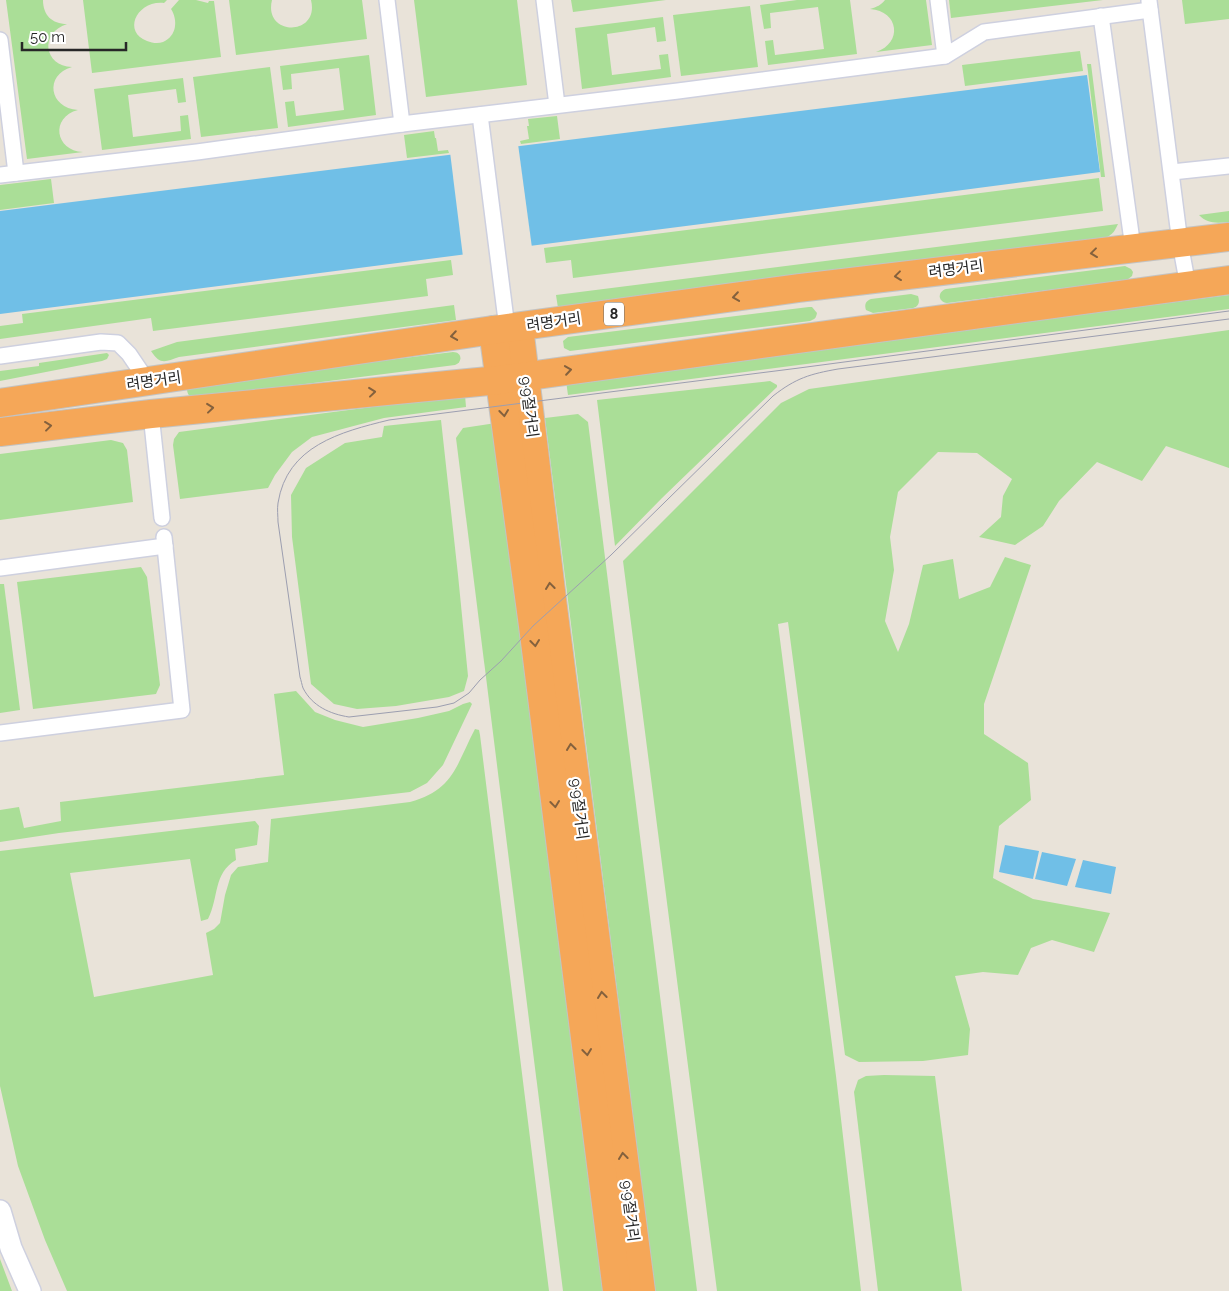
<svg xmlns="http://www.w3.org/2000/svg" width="1229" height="1291" font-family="Raleway,'Noto Sans KR',sans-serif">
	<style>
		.green { fill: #aade97 }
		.water { fill: #70bfe7 }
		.pier { fill: #e9e3d9 }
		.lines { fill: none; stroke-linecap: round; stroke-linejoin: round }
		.street-casing { stroke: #ced0df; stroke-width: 18 }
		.secondary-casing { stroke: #ced0df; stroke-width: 24 }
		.highway-casing { stroke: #c3c3c3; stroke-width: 30 }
		.street { stroke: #fff; stroke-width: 15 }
		.secondary { stroke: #fff; stroke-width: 21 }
		.highway { stroke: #f5a758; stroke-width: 28 }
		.tram { stroke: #9c9eb0; stroke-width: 1 }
		.oneway { stroke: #84613d }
		.labels { text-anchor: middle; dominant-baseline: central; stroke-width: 4.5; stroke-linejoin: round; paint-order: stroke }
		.shield { fill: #fff; stroke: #686868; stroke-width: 1 }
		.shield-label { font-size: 14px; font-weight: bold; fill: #272727 }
		.street-label { font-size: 15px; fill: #272727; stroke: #fff }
	</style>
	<rect width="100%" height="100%" fill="#e9e3d9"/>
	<g class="green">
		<path d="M6,0h37c0,15 9,24 24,24 -28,9 -23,42 5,43 -28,8 -23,41 6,43 -28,7 -23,41 5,42l-56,7z"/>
		<path d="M83,0h84l-3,3c-27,-3 -42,29 -17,38 5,2 11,3 16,1 14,-6 15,-22 8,-33l8,-9h17l12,3 1,-2h5l7,56 -129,16z"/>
		<path d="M229,0h43c-9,36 48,37 39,0h51l5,39 -131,16z"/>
		<path d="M414,0h103l10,85 -101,12z"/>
		<path d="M571,0h95l-93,12z"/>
		<path d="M797,0h53l7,54 -89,11 -3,-24 8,-1 2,15 49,-6 -6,-42 -48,6 1,15 -7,1 -4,-24z"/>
		<path d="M885,0h41l6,45 -56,7c27,-9 23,-41 -6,-43 7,-2 11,-4 15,-9z"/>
		<path d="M949,0h154l-152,18z"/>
		<path d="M1182,0h47v19l-44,5z"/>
		<path d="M750,6l8,61 -77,9 -8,-61z"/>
		<path d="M663,17l3,24 -9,1 -2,-15 -48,7 5,41 49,-6 -2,-14 9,-1 3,23 -89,12 -7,-61z"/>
		<path d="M1080,51l3,20 -118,15 -3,-21z"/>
		<path d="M369,55l7,60 -88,12 -3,-25 9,-1 2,15 48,-6 -5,-42 -48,6 1,15 -9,1 -3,-24z"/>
		<path d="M1087,64h4l14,113h-4z"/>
		<path d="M270,67l8,61 -77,9 -8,-60z"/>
		<path d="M183,78l3,24 -8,1 -2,-14 -48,6 5,42 48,-6 -1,-15 8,-1 3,24 -89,11 -8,-61z"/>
		<path d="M557,116l3,23 -39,5 -1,-3 9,-2 -2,-13h2l-1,-7z"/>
		<path d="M434,131l1,7h1l2,13 10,-1 1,3 -42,5 -3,-23z"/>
		<path d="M1099,178l4,33 -530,67 -2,-18 -25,3 -2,-15z"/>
		<path d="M51,179l3,24 -54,7v-25z"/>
		<path d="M1229,211v11c-12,1 -22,2 -30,-7z"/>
		<path d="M1118,224c-4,9 -7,12 -16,15l-544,69 -2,-13z"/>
		<path d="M451,260l2,15 -27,4 2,17 -275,35 -2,-13 -151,21v-13l23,-3 -1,-9z"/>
		<path d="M1125,266l6,3 2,3 -1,4 -5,4 -180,23c-9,-1 -10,-11 -1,-14z"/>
		<path d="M911,294l7,2c2,6 1,10 -5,12l-40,5 -7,-3c-2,-6 0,-9 5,-11z"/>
		<path d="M1229,295v14l-661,86 -2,-14z"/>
		<path d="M454,305l2,15 -277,37c-14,5 -19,8 -28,-6l26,-9z"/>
		<path d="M809,307h3l5,6c-1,5 -2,6 -7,8l-240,30 -6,-3 -1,-7 5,-4z"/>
		<path d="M1229,330v138l-63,-22 -24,35 -45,-19 -38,39 -16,25 -28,19 -36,-8 22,-20 2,-21 9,-17 -35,-26 -39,-1 -40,40 -8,45 4,33 -9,51 13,31 11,-28 14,-59 30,-6 6,40 31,-12 15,-30 26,8 -47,139v30l44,29 3,37 -32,26 -6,52 40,21 77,14 -16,39 -42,-12 -21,8 -13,27 -35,-3 -28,4 15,53 -2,26 -45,6 -64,1 -14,-7 -57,-433 -10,2 58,452 25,215h-144l-94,-730 158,-158 28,-14z"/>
		<path d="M453,352c9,0 10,10 2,13l-260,33c-6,-1 -8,-4 -8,-10l6,-4z"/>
		<path d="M107,353l2,2 -2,4 -5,2 -102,20v-10l39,-5v-3z"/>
		<path d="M770,381l7,4v2l-115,111 -47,48 -18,-146z"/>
		<path d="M465,395l1,12 -82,11 -72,19 -20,15 -17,23 -7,13 -88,11 -7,-54 1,-6 5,-7z"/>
		<path d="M578,414l10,8 109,869h-42l-110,-873z"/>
		<path d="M441,420l17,155 10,101 -4,15 -15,6 -53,9 -39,3 -23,-5 -23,-20 -19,-147 -1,-42 15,-27 39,-25 37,-6 2,-11z"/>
		<path d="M496,423l109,868h-42l-107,-853 7,-10z"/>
		<path d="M111,440l12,3 4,7 6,52 -133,18v-66z"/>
		<path d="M141,567l6,10 13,108 -4,9 -123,15 -16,-127z"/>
		<path d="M0,584h4l16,126 -20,3z"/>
		<path d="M296,691l19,21 20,8 28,7 55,-9 31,-7 14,-7 7,-2 2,2 -29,61 -16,18 -17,9 -351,41 -59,9v-32l19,-3 5,21 37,-7 -1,-19 224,-27 -10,-81z"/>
		<path d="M475,729l4,1 1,5 69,556h-482l-22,-51 -27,-74 -18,-80v-235l255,-30 4,5 -2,19 -22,4 1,11c-23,13 -17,38 -28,59l-7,2 -11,-62 -120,14 24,124 119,-22 -7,-42 8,-4 6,-6 5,-28 6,-20 7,-8 30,-5 3,-43 139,-17c44,-12 46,-37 65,-73z"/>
		<path d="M884,1075l51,1 27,215h-84l-24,-199 4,-12 8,-4z"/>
		<path d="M0,1259l12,32h-12z"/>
	</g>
	<g class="water">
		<path d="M1087,75l13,97 -282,37 -818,105v-103z"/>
		<path d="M1005,845l34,6 -6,28 -34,-7z"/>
		<path d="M1042,852l34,7 -9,27 -32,-7z"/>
		<path d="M1083,860l33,7 -5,27 -36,-7z"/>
	</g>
	<path class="pier" d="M518,144l14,104 -69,9 -13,-105z"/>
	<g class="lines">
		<g class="street-casing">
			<g id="street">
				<path d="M387,0l15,124"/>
				<path d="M544,0l13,105"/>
				<path d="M938,0l7,56"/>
				<path d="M1149,1l31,242 8,43"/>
				<path d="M1101,16l32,232"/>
				<path d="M0,40l16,133"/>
				<path d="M480,115l27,213"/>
				<path d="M1172,172l57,-6"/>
				<path d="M0,175l197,-23 205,-28 276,-33 267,-35 39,-24 166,-22"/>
				<path d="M0,356l101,-14 17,1 11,11 19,28"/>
				<path d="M151,414l11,104"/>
				<path d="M0,568l165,-22"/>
				<path d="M0,733l182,-23 -18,-173"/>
			</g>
		</g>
		<g class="secondary-casing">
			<path id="secondary" d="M0,1211l11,37 19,43"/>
		</g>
		<g class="highway-casing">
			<g id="highway">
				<path d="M519,327l34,280 88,684"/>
				<path d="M493,330l40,296 84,665"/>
				<path d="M0,403l493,-73 306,-42 430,-51"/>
				<path d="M0,432l151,-18 348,-34 730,-100"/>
			</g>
		</g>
		<use href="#street" class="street"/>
		<use href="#secondary" class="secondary"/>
		<use href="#highway" class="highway"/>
		<path class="tram" d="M1229,311l-430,57 -410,52c-49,12 -102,26 -111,83 -1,6 0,13 0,19l22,155c1,3 2,8 3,11 9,18 27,26 46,29l88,-10 17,-4 15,-10 11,-13 21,-19 32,-35 78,-71 162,-159c23,-18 37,-22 65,-27l391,-50"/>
	</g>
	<defs><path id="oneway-chevron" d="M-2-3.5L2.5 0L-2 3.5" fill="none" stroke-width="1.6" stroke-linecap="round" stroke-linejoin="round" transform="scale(1.25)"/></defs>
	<g class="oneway">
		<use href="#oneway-chevron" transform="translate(1094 253) rotate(173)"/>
		<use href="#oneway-chevron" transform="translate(898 276) rotate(173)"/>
		<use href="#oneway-chevron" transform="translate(736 297) rotate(172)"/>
		<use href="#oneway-chevron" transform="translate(454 336) rotate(171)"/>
		<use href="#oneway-chevron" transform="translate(568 370) rotate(-8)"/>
		<use href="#oneway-chevron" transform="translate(372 392) rotate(-6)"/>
		<use href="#oneway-chevron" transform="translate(210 408) rotate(-6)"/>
		<use href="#oneway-chevron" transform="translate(504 413) rotate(83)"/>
		<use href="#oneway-chevron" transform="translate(48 426) rotate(-7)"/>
		<use href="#oneway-chevron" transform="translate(550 586) rotate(-97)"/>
		<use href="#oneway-chevron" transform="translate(535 643) rotate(83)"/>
		<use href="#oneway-chevron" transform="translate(571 747) rotate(-97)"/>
		<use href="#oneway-chevron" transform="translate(555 804) rotate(83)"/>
		<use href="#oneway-chevron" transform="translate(602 995) rotate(-97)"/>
		<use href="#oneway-chevron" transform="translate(587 1052) rotate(83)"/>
		<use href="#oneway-chevron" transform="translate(623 1156) rotate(-97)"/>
	</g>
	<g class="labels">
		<rect class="shield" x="604" y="302.5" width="20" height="23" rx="4"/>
		<g class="shield-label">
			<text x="614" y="314">8</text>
		</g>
		<g class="street-label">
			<text transform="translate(956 269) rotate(-7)">려명거리</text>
			<text transform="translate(554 322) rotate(-8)">려명거리</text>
			<text transform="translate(154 381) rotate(-8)">려명거리</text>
			<text transform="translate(529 407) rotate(83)">9·9절거리</text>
			<text transform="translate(579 809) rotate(83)">9·9절거리</text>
			<text transform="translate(630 1211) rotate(83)">9·9절거리</text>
		</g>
	</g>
	<path d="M22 42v8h104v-8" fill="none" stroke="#272727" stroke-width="2.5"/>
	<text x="30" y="42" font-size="15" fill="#272727" stroke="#ffffff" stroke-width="4" paint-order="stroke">50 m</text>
</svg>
